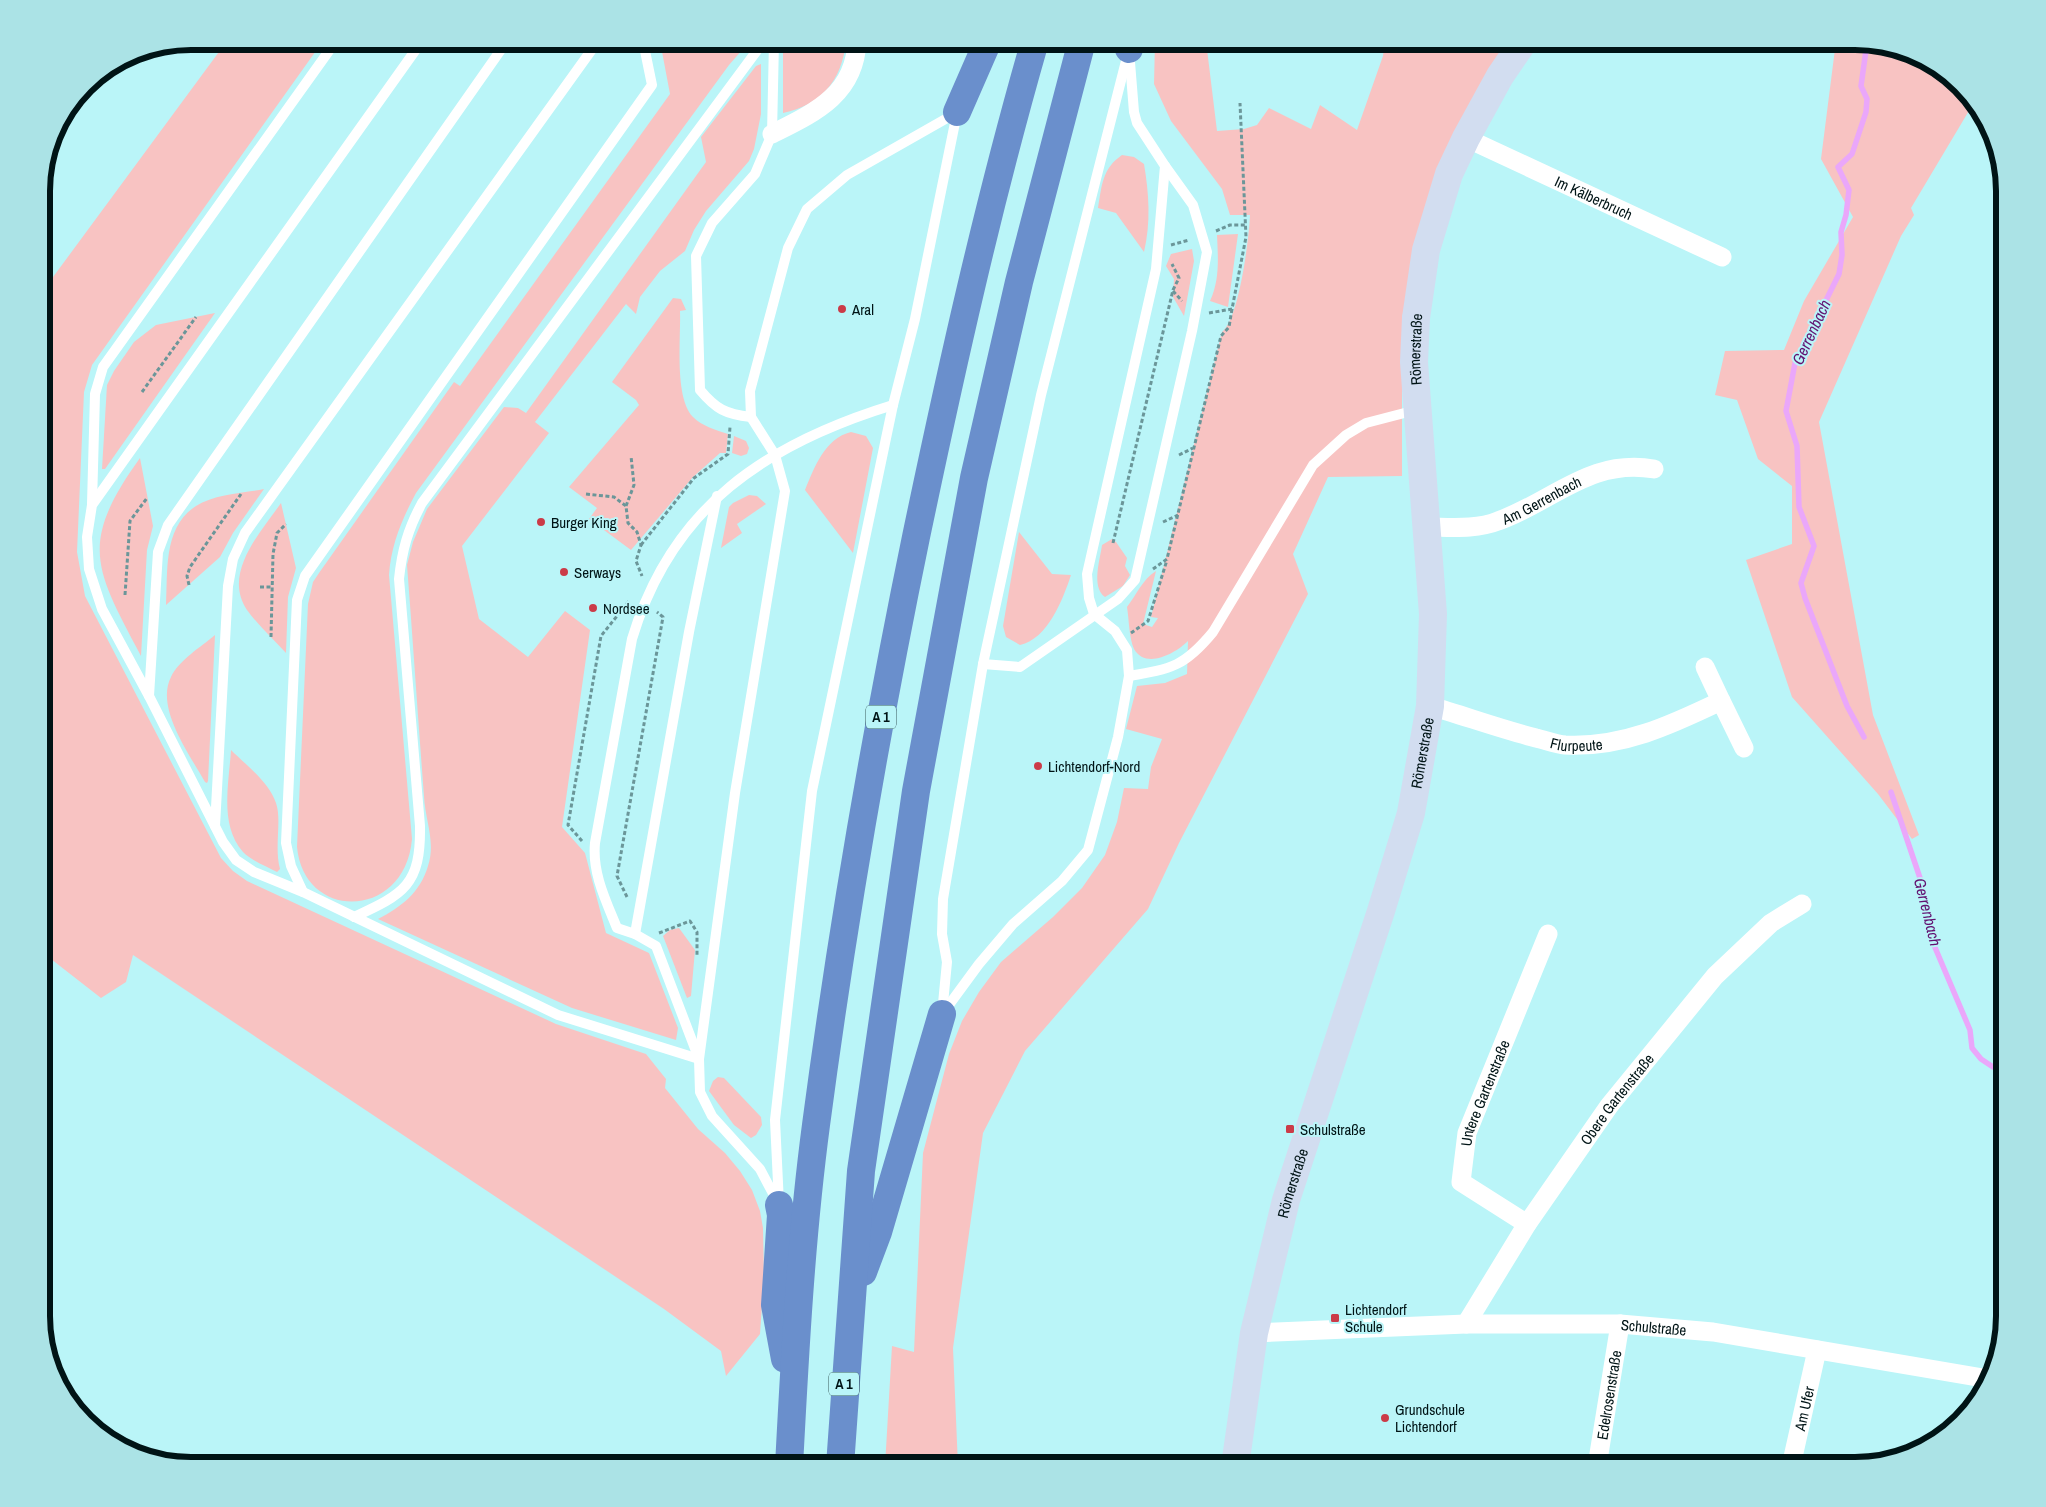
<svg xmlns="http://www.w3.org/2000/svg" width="2046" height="1507" font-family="'Archivo Narrow',sans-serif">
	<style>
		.green { fill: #f8c3c2 }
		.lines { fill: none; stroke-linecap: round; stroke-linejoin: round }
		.stream { stroke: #eaa7fa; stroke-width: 5.5 }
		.path { stroke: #6b9699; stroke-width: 3; stroke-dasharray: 4 2.5; stroke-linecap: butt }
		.lane { stroke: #fff; stroke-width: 10 }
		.street { stroke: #fff; stroke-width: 19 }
		.secondary { stroke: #d2ddf0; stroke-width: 28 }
		.highway { stroke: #6a8fcc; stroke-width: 28 }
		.poi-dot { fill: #cb3b48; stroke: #baf5f8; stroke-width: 2 }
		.labels { text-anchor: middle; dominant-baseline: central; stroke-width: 4; stroke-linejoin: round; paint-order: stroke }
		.shield { fill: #baf5f8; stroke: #38585a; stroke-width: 1 }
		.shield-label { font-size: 14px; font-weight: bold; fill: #001416 }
		.street-label { font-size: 15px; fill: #001416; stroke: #baf5f8 }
		.poi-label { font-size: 15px; fill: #001416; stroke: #baf5f8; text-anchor: start }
		.water-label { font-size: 16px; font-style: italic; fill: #621371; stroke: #baf5f8 }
		.rim { fill: none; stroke: #001416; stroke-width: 6 }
	</style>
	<rect width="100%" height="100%" fill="#baf5f8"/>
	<g class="green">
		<path d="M227,41h96l-231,324 -8,27 -7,160 8,44 136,262 12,13 14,10 309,143 90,30 20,25 -1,9 33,41 27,24 15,18 12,19 8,21 3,17 1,48 -4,58 -34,42 -5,-25 -57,-42 -531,-354 -7,27 -25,16 -59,-46v-660z"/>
		<path d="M660,41h90l-21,24 -313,428c-14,26 -25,52 -27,82l23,264c-7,81 -108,83 -115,8l11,-243 5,-22 6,-9 135,-191 6,4 210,-292z"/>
		<path d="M783,41h63c-4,40 -25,64 -63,72z"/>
		<path d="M1155,41h51l11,90 27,-2 13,-4 12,-17 42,21 9,-24 37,25 26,-74 2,-15h126l-89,182 -20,95v158l-74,1 -35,77 15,40 -129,249 -31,66 -123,142 -42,82 -30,215 5,118h-73l7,-120 22,6 9,-199 26,-99 13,-33 17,-29 22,-30 52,-45 29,-29 23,-33 12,-33 7,-34 24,1 3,-22 11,-28 -36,-10 11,-43 28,-3 22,-9 1,-33c-12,12 -42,29 -54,8 -5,-11 -5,-30 -7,-42 10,-13 15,-27 29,-36l-13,53 9,3 6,-9 -7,-1 71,-285c17,-13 27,-93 28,-117h-20l-8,-26 -51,-68 -17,-37z"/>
		<path d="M1836,41c38,0 79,7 110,31 10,8 18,22 27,32l-62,104 3,7 -13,21 -82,186 54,293 46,120 -7,4 -34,-45 -86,-97 -46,-137 46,-16v-58l-34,-27 -21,-59 -22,-5 10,-44 59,-1 20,-49 49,-84 -32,-58z"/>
		<path d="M761,64v50l-7,35 -5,12 -43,50 -12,19 -9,21 -25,20 -20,26 -4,17 -10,-10 -91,118 14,11 -87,113 17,73 49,38 37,-46 25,19 -28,197 23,26 21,80 43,20 29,75 -2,12 -104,-32 -194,-89c23,-12 42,-26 50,-53 8,-24 -3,-46 -4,-70 -6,-77 -11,-154 -17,-231l6,-23 14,-33 77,-102 14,1 8,5 180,-251 -5,-25 55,-71z"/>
		<path d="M1122,155l12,2 10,7c5,29 7,59 0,88l-28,-39 -18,-5c4,-23 4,-39 24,-53z"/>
		<path d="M1238,234l-10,73 -18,-6c10,-21 8,-44 7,-66z"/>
		<path d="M1192,249l2,12 -10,55 -11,-19 1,-18 -8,-13 5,-12z"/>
		<path d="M673,298l8,1 5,11 -6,1c1,27 -6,87 13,106 9,9 23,13 35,17l-2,19h-6l-27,24 -62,73 -42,-31 8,-11 -28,-21 70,-82 -3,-5 -24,-18z"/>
		<path d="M215,313l-110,156h-3l5,-84 7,-14 20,-29 22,-17z"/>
		<path d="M851,432l15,4 7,12 -20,105 -48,-63c9,-22 20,-52 46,-58z"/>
		<path d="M734,436l12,5 3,7 -2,6 -6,2 -9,-3z"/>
		<path d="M140,458l13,68 -6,24 -6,106c-46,-87 -63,-112 -1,-198z"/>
		<path d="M264,489l-31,44 -13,24 -54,48c2,-34 -3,-78 30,-99 18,-12 48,-13 68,-17z"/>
		<path d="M749,495l8,1 9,8 -29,20 5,9 -21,15 8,-41 4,-4z"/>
		<path d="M281,503l15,65 -8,29 -2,56c-13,-14 -28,-28 -39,-43 -25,-37 14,-78 34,-107z"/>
		<path d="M1019,532l33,42 19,1c-8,24 -23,64 -51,70l-14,-8 -3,-11z"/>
		<path d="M1112,539l4,3 11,16 -2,8 5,9 -7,11 -18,11c-14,-10 -5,-37 -3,-52z"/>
		<path d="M215,635l-7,146 -1,2 -2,-1c-15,-27 -50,-74 -34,-105 8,-17 30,-30 44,-42z"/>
		<path d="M231,750c15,15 38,32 45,53 6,17 -2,44 4,66l-3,3c-11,-6 -25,-11 -34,-20 -24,-27 -14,-69 -12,-102z"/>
		<path d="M679,928l16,22 -4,46 -4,2 -24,-62 7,-6z"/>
		<path d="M718,1077l6,1 37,39 1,8 -6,10 -5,3 -17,-13 -25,-34 4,-10z"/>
	</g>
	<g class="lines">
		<g class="stream">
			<path d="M1864,737l-17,-31 -42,-108 -4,-15 13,-37 -15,-39 -2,-61 -11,-35 9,-48 44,-89 3,-19 -1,-23 5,-17 3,-25 -11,-23 14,-13 14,-42 1,-13 -6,-13 6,-43"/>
			<path d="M1891,792l29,86 11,60 39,92 2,18 9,11 12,8 12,4"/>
		</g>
		<g class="path">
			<path d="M1216,231l14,-6h16"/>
			<path d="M1171,245l18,-5"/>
			<path d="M1173,291l9,10"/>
			<path d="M1209,313l23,-4 14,-72 -6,-134"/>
			<path d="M142,392l54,-75"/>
			<path d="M1179,455l14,-7"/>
			<path d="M586,494l28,3 12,9 2,17 9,9 4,13 -5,16 6,15"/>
			<path d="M626,506l8,-21 -3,-29"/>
			<path d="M1163,522l15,-7"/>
			<path d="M1113,543l60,-253 6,-12 -7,-14"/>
			<path d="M641,545l53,-67 34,-24 2,-27"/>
			<path d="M1153,569l14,-10 54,-223 8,-9 3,-18"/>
			<path d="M189,585l-2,-9 3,-9 51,-73"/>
			<path d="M260,587h12"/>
			<path d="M125,595l5,-74 17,-23"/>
			<path d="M1131,633l17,-12 19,-61"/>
			<path d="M271,637l2,-83 4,-21 9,-9"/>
			<path d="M582,841l-14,-16 33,-189 28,-35"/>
			<path d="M627,897l-10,-21 46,-259 -6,-5"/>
			<path d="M659,933l31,-12 7,11v23"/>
			<path d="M96,1431l47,27"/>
		</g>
		<g class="lane">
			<path d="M422,41l-330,464 -5,32 2,32 13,40 47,87 74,146 13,18 18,12 49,20 255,123 141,44 36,-266 50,-302 -10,-36 -24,-38 -1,-26 38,-143 19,-39 40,-34 109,-62"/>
			<path d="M751,417c-26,-3 -35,-8 -51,-27l-4,-134 16,-33 43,-49 17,-40 2,-93"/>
			<path d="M92,504l3,-110 8,-27 233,-326"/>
			<path d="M983,664l37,3 98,-68 17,-19 57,-249 15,-79 -14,-47 -28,-39"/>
			<path d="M1129,676c43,-7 56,-10 84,-44l100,-167 33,-30 20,-12 50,-13"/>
			<path d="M149,696l9,-144 10,-27 339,-484"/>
			<path d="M215,826l13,-240 5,-27 12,-26 353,-492"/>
			<path d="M303,892l-12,-26 -5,-23 11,-243 8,-24 347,-491 -9,-44"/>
			<path d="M354,917c50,-23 67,-32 66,-91l-21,-247c3,-29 9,-50 23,-76l342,-462"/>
			<path d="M635,934l54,-302 28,-136"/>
			<path d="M943,1013l36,-49 34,-40 49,-43 26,-31 30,-113 11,-61 -2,-26 -12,-19 -21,-17 -5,-16 -2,-24 69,-305 9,-103 -28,-43 -3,-11 -5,-62"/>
			<path d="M942,1014l5,-52 -5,-28 1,-35 40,-235 58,-269 86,-338"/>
			<path d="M777,1201l-17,-32 -48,-53 -12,-24 -1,-33 -43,-113 -21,-12 -18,-6c-11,-27 -25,-55 -22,-85l37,-204c40,-133 134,-195 261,-234"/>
			<path d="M779,1204l-4,-84 37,-329 81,-386 22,-86 42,-206"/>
		</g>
		<g class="street">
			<path d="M772,134c42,-21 83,-39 85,-93"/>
			<path id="s1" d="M1466,138l256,119"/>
			<path id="s2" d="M1426,527c23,0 50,3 72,-6 56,-20 92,-63 156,-52"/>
			<path d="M1705,667l16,34"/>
			<path id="s3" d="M1430,706c35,10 70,23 106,32 9,2 20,6 29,7 57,3 106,-20 156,-44l23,47"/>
			<path id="s4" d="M1527,1224l-66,-42 6,-49 81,-199"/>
			<path id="s5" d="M1466,1324l61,-100 82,-118 106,-130 56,-53 31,-19"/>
			<path id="s6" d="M1254,1333l212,-9h154l93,8 276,47"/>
			<path id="s7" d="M1597,1466l23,-142"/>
			<path id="s8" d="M1791,1466l26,-116"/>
		</g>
		<path class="secondary" id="s9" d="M1235,1466l19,-133 32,-133 95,-289 30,-98 19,-107 3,-92 -19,-252 2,-44 10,-68 23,-76 17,-36 34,-62 24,-35"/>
		<g class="highway">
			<path d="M1129,49l1,-8"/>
			<path d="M957,112l31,-71"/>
			<path d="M779,1205l2,10 -6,90 10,54"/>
			<path d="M863,1272l15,-40 64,-218"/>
			<path d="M789,1466c6,-114 12,-228 27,-341 26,-197 60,-394 100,-588 35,-167 72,-333 119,-496"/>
			<path d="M840,1466l21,-295 55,-380 58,-313 45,-196 63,-241"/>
		</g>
	</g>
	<g class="poi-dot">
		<circle cx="842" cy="309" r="5"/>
		<circle cx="541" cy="522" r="5"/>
		<circle cx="564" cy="572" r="5"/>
		<circle cx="593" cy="608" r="5"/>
		<circle cx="1038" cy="766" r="5"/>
		<rect x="1285" y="1124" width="10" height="10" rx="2.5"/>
		<rect x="1330" y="1313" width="10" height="10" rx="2.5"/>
		<circle cx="1385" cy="1418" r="5"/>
	</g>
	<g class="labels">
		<g class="shield">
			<rect x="866" y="705.5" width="30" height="23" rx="4"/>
			<rect x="829" y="1372.5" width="30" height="23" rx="4"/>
		</g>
		<g class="shield-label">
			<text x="881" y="717">A 1</text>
			<text x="844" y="1384">A 1</text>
		</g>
		<g class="street-label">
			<text stroke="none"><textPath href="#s1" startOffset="141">Im Kälberbruch</textPath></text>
			<text stroke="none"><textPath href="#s9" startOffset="1144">Römerstraße</textPath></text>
			<text stroke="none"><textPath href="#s2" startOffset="121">Am Gerrenbach</textPath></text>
			<text stroke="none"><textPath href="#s3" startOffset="152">Flurpeute</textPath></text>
			<text stroke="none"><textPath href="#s9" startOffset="739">Römerstraße</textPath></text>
			<text stroke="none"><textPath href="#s4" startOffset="171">Untere Gartenstraße</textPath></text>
			<text stroke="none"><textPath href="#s5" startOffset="271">Obere Gartenstraße</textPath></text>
			<text stroke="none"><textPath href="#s9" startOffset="289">Römerstraße</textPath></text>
			<text stroke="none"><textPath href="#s6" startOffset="400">Schulstraße</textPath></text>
			<text stroke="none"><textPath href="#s7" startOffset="72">Edelrosenstraße</textPath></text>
			<text stroke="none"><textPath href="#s8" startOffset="59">Am Ufer</textPath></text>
		</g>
		<g class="poi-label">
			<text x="852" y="309">Aral</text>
			<text x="551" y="522">Burger King</text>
			<text x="574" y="572">Serways</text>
			<text x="603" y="608">Nordsee</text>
			<text x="1048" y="766">Lichtendorf-Nord</text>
			<text x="1300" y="1129">Schulstraße</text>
			<text x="1345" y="1309">Lichtendorf<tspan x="1345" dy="17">Schule</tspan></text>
			<text x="1395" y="1409">Grundschule<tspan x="1395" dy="17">Lichtendorf</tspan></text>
		</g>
		<g class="water-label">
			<text transform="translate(1811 332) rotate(-65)">Gerrenbach</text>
			<text transform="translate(1928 912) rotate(76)">Gerrenbach</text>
		</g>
	</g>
	<path d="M0 0H2046V1507H0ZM191 50H1855A141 141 0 0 1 1996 191V1316A141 141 0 0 1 1855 1457H191A141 141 0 0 1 50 1316V191A141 141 0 0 1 191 50Z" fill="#abe3e6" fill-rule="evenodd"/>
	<path class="rim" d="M191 50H1855A141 141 0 0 1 1996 191V1316A141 141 0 0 1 1855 1457H191A141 141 0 0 1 50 1316V191A141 141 0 0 1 191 50Z"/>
</svg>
